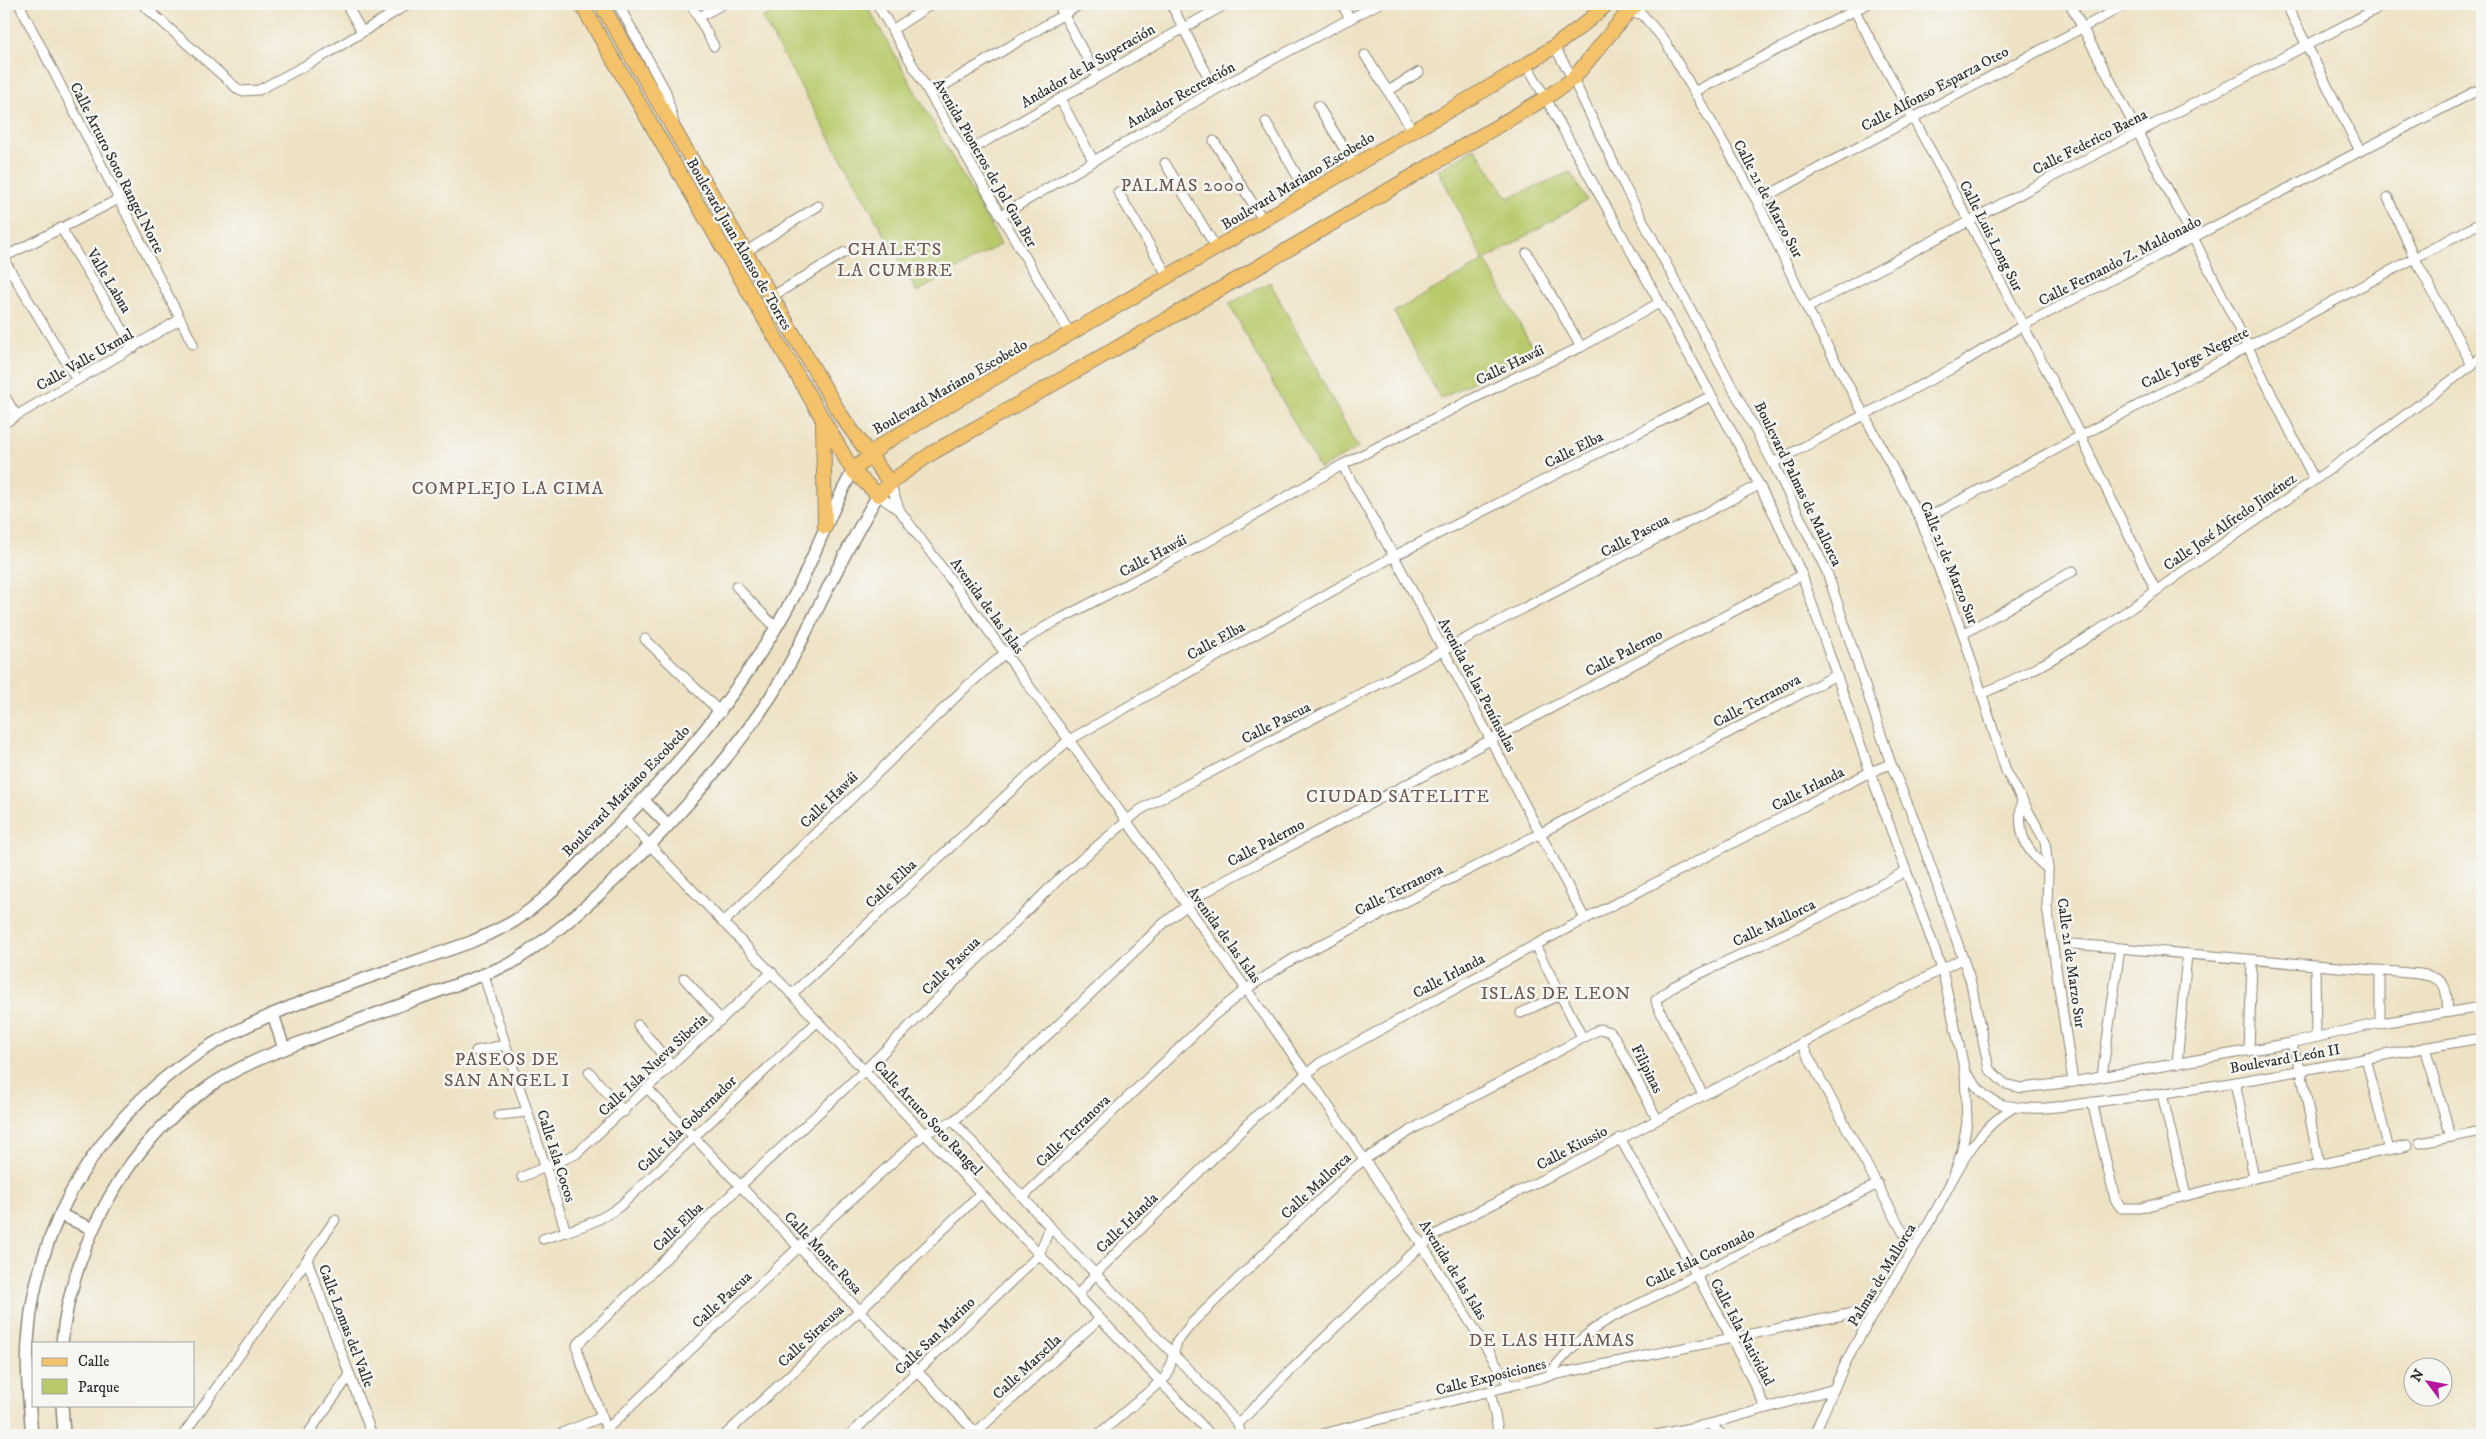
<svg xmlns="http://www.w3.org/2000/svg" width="2486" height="1439" font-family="'IM FELL DW Pica',serif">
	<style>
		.green { fill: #b9ca6c; stroke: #727a4c }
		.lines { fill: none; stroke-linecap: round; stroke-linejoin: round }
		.minor-casing { stroke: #8c8678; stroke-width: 11 }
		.tertiary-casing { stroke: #8c8678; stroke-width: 14 }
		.primary-casing { stroke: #8c8678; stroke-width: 16 }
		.minor { stroke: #fff; stroke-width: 9 }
		.tertiary { stroke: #fff; stroke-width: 11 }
		.primary { stroke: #f3c26a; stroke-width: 14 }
		.labels { text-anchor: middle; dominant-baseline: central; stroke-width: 5; stroke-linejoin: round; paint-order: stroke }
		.street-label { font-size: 15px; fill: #2b2b2b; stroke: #f6f6f2 }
		.quarter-label { font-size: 18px; letter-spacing: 1px; fill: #6c5650; stroke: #f6f6f2 }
	</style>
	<rect width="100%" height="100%" fill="#f6f6f2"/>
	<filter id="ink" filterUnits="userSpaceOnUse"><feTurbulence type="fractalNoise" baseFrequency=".02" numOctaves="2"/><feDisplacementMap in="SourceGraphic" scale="10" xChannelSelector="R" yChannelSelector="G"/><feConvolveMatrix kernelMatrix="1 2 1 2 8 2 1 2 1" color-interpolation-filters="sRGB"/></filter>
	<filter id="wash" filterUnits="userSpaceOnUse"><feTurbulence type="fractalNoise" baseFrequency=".0096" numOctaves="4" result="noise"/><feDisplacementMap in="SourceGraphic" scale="20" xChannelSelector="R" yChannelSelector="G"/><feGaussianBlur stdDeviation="1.12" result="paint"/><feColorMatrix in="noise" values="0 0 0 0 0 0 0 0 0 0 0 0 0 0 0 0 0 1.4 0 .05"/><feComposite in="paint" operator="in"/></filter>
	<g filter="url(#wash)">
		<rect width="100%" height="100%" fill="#eee2c4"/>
		<g class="green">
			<path d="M787,4h79l135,240 -84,48 -155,-274z"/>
			<path d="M1475,148l33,50 62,-26 17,28 -102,60 48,89 -92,50 -47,-87 90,-51 -46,-91z"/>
			<path d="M1270,282l88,166 -38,21 -91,-165z"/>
		</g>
	</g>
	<g filter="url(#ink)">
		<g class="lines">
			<g class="minor-casing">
				<g id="minor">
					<path d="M19,4l174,340"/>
					<path d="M142,4l98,87 19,-1 66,-35 83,-51"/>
					<path d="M346,4l16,28"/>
					<path d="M618,4l48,88 8,31"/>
					<path d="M691,4l23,42"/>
					<path d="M877,4l194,331"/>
					<path d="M1058,4l39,73"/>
					<path d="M1171,4l44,86"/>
					<path d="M1342,4l8,15"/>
					<path d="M1851,4l118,217 111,214 76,156"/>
					<path d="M2070,4l124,235 120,240"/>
					<path d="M2286,4l74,147"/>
					<path d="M1627,13l15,1 23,27 92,160 50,107 114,213 42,113 43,137 39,70 3,28 -1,38 26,175"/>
					<path d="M699,17l24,-13"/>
					<path d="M892,30l40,-26"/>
					<path d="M1554,46l19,33 53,110 147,274 54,109 64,192 25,60 54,155 19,90 16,15 16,4 52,-6 218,-39 89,-20 102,-16"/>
					<path d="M1365,55l48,76"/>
					<path d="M1526,63l208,373 42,82 26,57 68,197 72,197 23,103 2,50 -5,28 -8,25"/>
					<path d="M1388,91l31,-19"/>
					<path d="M1694,92l173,-88"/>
					<path d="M930,94l151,-90"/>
					<path d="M1060,99l33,61"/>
					<path d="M1318,106l37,60"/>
					<path d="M1266,122l42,72"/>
					<path d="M1214,141l49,79"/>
					<path d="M965,153l261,-149"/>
					<path d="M1165,163l52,86"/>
					<path d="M1118,192l51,86"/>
					<path d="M2388,198l26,59 58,108"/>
					<path d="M1757,201l370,-197"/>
					<path d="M1000,216l215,-126 163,-86"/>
					<path d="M61,228l73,120"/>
					<path d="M747,251l71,-45"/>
					<path d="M1527,253l54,94"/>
					<path d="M4,257l113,-57"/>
					<path d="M4,260l73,120"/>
					<path d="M773,296l72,-44"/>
					<path d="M1807,308l245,-131 334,-173"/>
					<path d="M4,395l12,20"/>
					<path d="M4,423l175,-103"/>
					<path d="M1773,463l182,-96 67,-41 460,-238"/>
					<path d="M1342,465l52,91 191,363"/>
					<path d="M890,483l10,28 169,229 237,333 116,172 88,141"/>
					<path d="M878,495l22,16"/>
					<path d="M1921,521l561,-299"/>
					<path d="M736,586l39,41"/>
					<path d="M1963,634l110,-63"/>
					<path d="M645,639l76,74"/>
					<path d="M1983,693c83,-34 152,-88 225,-139 93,-64 185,-128 274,-197"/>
					<path d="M2022,799c-5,32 1,50 26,70"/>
					<path d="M625,819l586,616"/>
					<path d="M723,923l243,-236 39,-34 40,-26 157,-82 140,-80 176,-89 63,-29 78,-44"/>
					<path d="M2073,944l347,30c28,5 26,13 28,38"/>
					<path d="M1535,945l47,92"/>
					<path d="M2315,965l1,72"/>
					<path d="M484,975c25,86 56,170 82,257"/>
					<path d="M684,978l37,42"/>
					<path d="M792,994l233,-216 44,-38 325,-184 317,-160"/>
					<path d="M1521,1013l40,-19"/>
					<path d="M2380,1023v-53"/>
					<path d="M638,1025l34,41"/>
					<path d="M1801,1043l111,206"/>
					<path d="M2291,1043l10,27 18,94"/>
					<path d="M2425,1047l26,90"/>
					<path d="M476,1051l29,-6"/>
					<path d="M2249,1051l3,-90"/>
					<path d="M2366,1058l23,92"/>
					<path d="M2177,1064l10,-110"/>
					<path d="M589,1072l35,40"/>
					<path d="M1965,1072c12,15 20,28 39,33 34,8 72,-1 106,-5 125,-14 248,-42 372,-62"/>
					<path d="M2102,1076l18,-128"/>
					<path d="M2235,1082l19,96"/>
					<path d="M648,1089l330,346"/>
					<path d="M2162,1094l24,101"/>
					<path d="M1703,1095l-46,-90 -1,-5 18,-14 146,-69 86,-46"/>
					<path d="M2092,1102l23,97 6,9h19l114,-30 153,-32"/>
					<path d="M499,1115l28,-3"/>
					<path d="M953,1121l97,106 162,167 26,30 3,11"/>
					<path d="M1620,1138l111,199 35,71"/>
					<path d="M2420,1143l57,-11"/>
					<path d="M522,1177l54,-23 196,-182"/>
					<path d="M1023,1197l189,-180 34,-28 47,-30 246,-125 297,-159"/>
					<path d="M543,1239c27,-9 54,-15 77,-33l198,-185"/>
					<path d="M307,1260l65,175"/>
					<path d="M1078,1295l18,-22 161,-158 63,-52 215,-118 335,-173 21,-8"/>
					<path d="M1548,1376c17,-23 36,-42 61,-57l269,-135"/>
					<path d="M1490,1391l9,44"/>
					<path d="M1238,1424l45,-46 123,-119 28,-23 27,-16 105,-52 397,-210"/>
					<path d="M1710,1424l12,11"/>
					<path d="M607,1429l192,-182 126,-114 28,-12 8,-6 94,-87 109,-105 38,-29 28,-16 572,-303"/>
					<path d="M183,1435l152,-215"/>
					<path d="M307,1435l43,-60"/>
					<path d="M557,1435l45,-18"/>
					<path d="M609,1435l-30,-78 -2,-12 163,-159 125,-116 198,-195 77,-65 29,-16 590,-309"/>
					<path d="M725,1435l134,-124 121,-117"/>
					<path d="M850,1435l189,-180 11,-28"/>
					<path d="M973,1435l126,-116"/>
					<path d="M1098,1435l69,-59 10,-34 15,-19 159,-153 14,-11 53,-33 182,-97 10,3 5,6 42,81"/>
					<path d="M1319,1435l229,-59 329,-68"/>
					<path d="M1656,1435l54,-11 124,-35"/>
					<path d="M1814,1435c10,-24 21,-49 32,-73 25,-49 57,-94 84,-141 25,-43 39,-87 84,-114"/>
				</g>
			</g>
			<g class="tertiary-casing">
				<g id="tertiary">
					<path d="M643,800l25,25"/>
					<path d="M273,1014l11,35"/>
					<path d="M61,1215l32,14"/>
					<path d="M62,1343c4,-45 18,-87 37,-126 26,-53 61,-95 108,-129 31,-22 68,-36 103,-49 66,-27 135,-48 202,-76 92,-61 193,-169 255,-261 19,-27 32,-57 47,-86 20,-41 41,-82 64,-121"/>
					<path d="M62,1405l2,30"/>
					<path d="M32,1435c-3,-35 -7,-70 -3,-105 11,-126 94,-242 206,-298 75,-38 158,-62 236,-90 15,-7 31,-13 45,-22 30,-20 55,-48 81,-74 80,-77 142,-150 196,-248 22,-41 36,-86 60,-127"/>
				</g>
			</g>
			<g class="primary-casing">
				<g id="primary">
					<path d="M581,4l272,467 25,24 21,-19 33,-23 304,-173 311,-183 26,-18 51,-62 13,-13"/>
					<path d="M601,4l239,410 50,69"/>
					<path d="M823,421l2,106"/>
					<path d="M853,471l30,-27c167,-100 336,-196 503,-297 72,-44 159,-85 221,-143"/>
				</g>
			</g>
			<use href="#minor" class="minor"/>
			<use href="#tertiary" class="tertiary"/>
			<use href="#primary" class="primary"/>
		</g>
	</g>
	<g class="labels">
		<g class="street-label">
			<text transform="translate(1088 66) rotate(-30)">Andador de la Superación</text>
			<text transform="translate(1935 89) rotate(-28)">Calle Alfonso Esparza Oteo</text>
			<text transform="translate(1181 95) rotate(-29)">Andador Recreación</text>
			<text transform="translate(2090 142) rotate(-27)">Calle Federico Baena</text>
			<text transform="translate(985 163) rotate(60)">Avenida Pioneros de Jol Gua Ber</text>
			<text transform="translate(117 168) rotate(63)">Calle Arturo Soto Rangel Norte</text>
			<text transform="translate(1298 181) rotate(-31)">Boulevard Mariano Escobedo</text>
			<text transform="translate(1768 199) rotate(62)">Calle 21 de Marzo Sur</text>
			<text transform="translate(1991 236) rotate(63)">Calle Luis Long Sur</text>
			<text transform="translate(739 244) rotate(60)">Boulevard Juan Alonso de Torres</text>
			<text transform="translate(2120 261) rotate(-27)">Calle Fernando Z. Maldonado</text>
			<text transform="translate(109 281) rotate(59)">Valle Labna</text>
			<text transform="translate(2195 358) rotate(-27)">Calle Jorge Negrete</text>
			<text transform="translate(85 360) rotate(-30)">Calle Valle Uxmal</text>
			<text transform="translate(1510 365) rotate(-26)">Calle Hawái</text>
			<text transform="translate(950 387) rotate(-30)">Boulevard Mariano Escobedo</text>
			<text transform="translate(1574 450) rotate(-27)">Calle Elba</text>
			<text transform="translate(1798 484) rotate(64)">Boulevard Palmas de Mallorca</text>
			<text transform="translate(2230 522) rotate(-35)">Calle José Alfredo Jiménez</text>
			<text transform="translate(1635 536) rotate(-28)">Calle Pascua</text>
			<text transform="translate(1153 556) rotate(-28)">Calle Hawái</text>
			<text transform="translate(1949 563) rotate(68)">Calle 21 de Marzo Sur</text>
			<text transform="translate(987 606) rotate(54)">Avenida de las Islas</text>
			<text transform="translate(1216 641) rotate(-29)">Calle Elba</text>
			<text transform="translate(1624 653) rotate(-28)">Calle Palermo</text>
			<text transform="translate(1477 685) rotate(62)">Avenida de las Penínsulas</text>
			<text transform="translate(1757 701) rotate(-28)">Calle Terranova</text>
			<text transform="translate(1276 723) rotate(-27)">Calle Pascua</text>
			<text transform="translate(1808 789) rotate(-27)">Calle Irlanda</text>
			<text transform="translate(626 791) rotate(-46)">Boulevard Mariano Escobedo</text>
			<text transform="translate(829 800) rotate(-44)">Calle Hawái</text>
			<text transform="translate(1266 843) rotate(-28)">Calle Palermo</text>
			<text transform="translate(891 884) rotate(-43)">Calle Elba</text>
			<text transform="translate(1399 890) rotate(-27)">Calle Terranova</text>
			<text transform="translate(1774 923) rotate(-26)">Calle Mallorca</text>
			<text transform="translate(1224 935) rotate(54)">Avenida de las Islas</text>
			<text transform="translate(2071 963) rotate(82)">Calle 21 de Marzo Sur</text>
			<text transform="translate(951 966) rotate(-45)">Calle Pascua</text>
			<text transform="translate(1449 976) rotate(-28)">Calle Irlanda</text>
			<text transform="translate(2285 1059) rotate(-10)">Boulevard León II</text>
			<text transform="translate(653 1065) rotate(-43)">Calle Isla Nueva Siberia</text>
			<text transform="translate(1647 1069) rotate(63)">Filipinas</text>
			<text transform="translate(928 1118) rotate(47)">Calle Arturo Soto Rangel</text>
			<text transform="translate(687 1124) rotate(-44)">Calle Isla Gobernador</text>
			<text transform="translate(1073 1131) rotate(-44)">Calle Terranova</text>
			<text transform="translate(1572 1148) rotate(-28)">Calle Kiussio</text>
			<text transform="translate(556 1156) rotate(72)">Calle Isla Cocos</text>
			<text transform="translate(1316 1186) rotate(-43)">Calle Mallorca</text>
			<text transform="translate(1127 1223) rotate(-44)">Calle Irlanda</text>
			<text transform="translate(678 1227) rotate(-44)">Calle Elba</text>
			<text transform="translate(823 1253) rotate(47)">Calle Monte Rosa</text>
			<text transform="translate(1700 1258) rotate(-26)">Calle Isla Coronado</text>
			<text transform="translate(1453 1270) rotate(58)">Avenida de las Islas</text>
			<text transform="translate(1882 1275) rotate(-59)">Palmas de Mallorca</text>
			<text transform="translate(722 1300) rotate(-43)">Calle Pascua</text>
			<text transform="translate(346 1326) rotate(69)">Calle Lomas del Valle</text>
			<text transform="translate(1742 1332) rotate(62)">Calle Isla Natividad</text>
			<text transform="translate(811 1336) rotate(-43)">Calle Siracusa</text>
			<text transform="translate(935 1336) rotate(-44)">Calle San Marino</text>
			<text transform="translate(1027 1367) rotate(-43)">Calle Marsella</text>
			<text transform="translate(1491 1377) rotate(-14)">Calle Exposiciones</text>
		</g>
		<g class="quarter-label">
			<text x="1183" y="186">PALMAS 2000</text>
			<text x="895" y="250">CHALETS<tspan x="895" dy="21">LA CUMBRE</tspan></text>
			<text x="508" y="489">COMPLEJO LA CIMA</text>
			<text x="1398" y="797">CIUDAD SATELITE</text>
			<text x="1556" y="994">ISLAS DE LEON</text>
			<text x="507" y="1060">PASEOS DE<tspan x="507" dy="21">SAN ANGEL I</tspan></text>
			<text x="1552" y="1341">DE LAS HILAMAS</text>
		</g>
	</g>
	<rect width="2486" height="1439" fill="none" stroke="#f6f6f2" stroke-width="20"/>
	<rect x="32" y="1342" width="162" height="65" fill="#f6f6f2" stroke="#a5a5a2"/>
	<rect x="42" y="1358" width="25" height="8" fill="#f3c26a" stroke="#a5a5a2"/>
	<text x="78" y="1366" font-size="15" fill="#2b2b2b">Calle</text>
	<rect x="42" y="1379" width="25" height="15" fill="#b9ca6c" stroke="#a5a5a2"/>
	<text x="78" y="1392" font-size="15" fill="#2b2b2b">Parque</text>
	<g transform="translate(2428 1382) rotate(302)"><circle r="24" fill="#f6f6f2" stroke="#a5a5a2"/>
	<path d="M0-4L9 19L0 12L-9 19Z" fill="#b5179e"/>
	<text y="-8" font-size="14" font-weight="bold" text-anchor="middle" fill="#2b2b2b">N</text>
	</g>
</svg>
